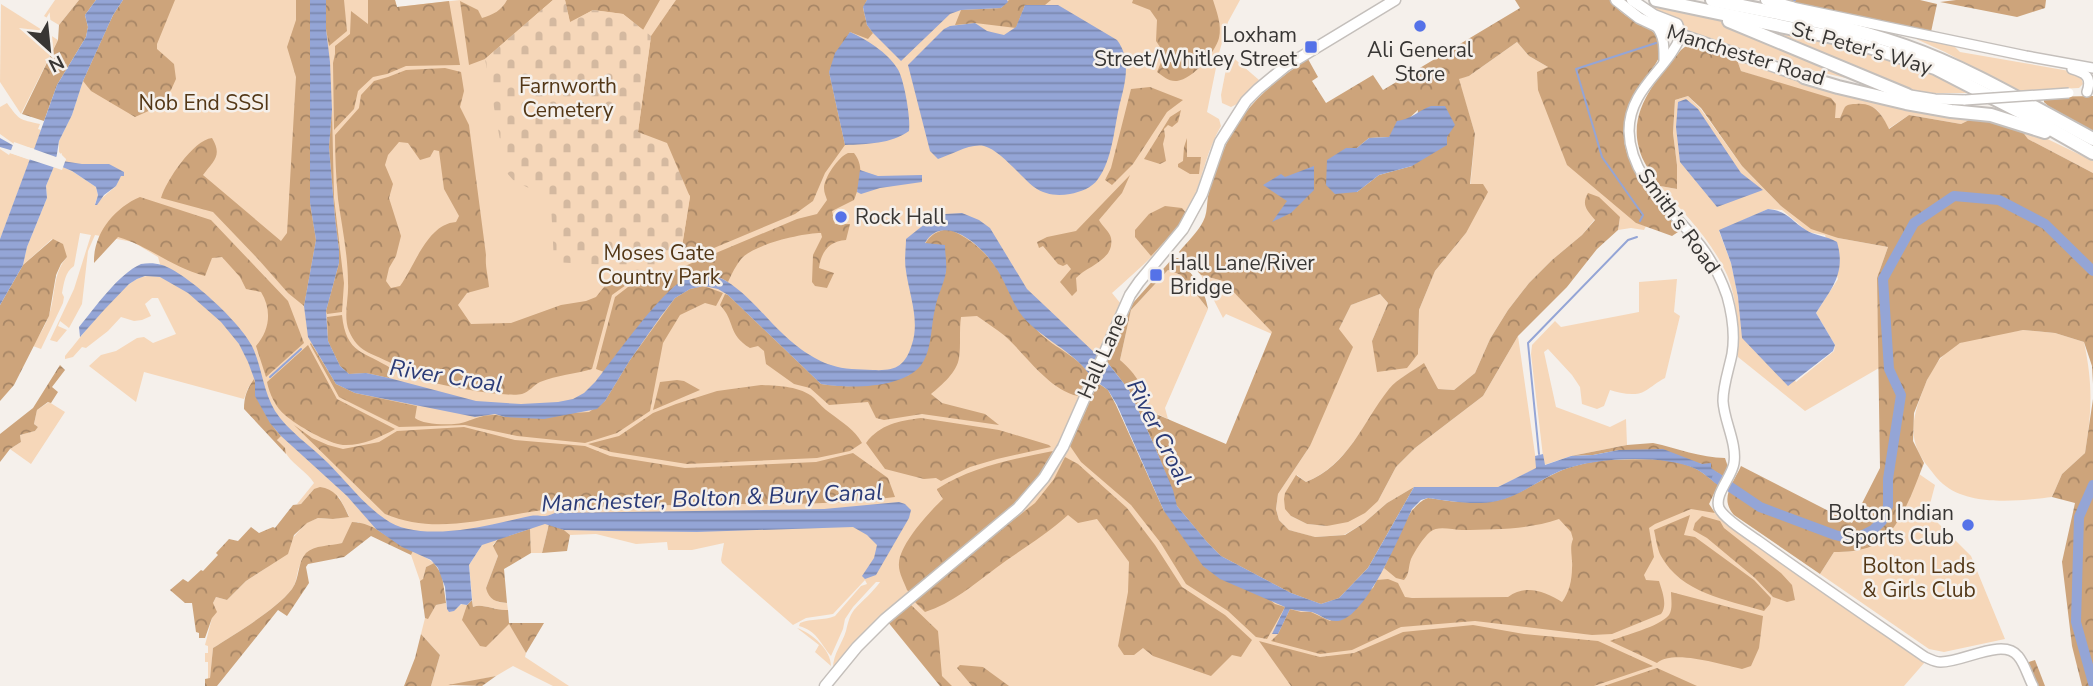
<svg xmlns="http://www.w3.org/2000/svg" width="2093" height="686" font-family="'Nunito Sans',sans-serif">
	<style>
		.green { fill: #f6d7b9; fill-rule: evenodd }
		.forest { fill: url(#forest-crowns); fill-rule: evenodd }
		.cemetery { fill: url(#cemetery-stones) }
		.water { fill: url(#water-rules) }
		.pier { fill: #f5f0eb }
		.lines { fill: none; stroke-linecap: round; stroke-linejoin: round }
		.stream { stroke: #94a5d6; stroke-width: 2 }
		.river { stroke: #94a5d6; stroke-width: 10 }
		.secondary-casing { stroke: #c4bfbb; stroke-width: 12 }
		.primary-casing { stroke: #c4bfbb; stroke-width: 13 }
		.highway-casing { stroke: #c4bfbb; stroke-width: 16 }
		.secondary { stroke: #fff; stroke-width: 9 }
		.primary { stroke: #fff; stroke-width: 10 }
		.highway { stroke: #fff; stroke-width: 12 }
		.secondary-bridge-casing { stroke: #c4bfbb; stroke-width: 12; stroke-linecap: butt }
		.secondary-bridge { stroke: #fff; stroke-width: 9 }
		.poi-dot { fill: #5572e8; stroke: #f5f0eb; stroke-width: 2.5 }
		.labels { text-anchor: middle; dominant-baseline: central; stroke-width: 5; stroke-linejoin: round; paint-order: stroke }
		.poi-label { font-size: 21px; fill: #383634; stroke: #f5f0eb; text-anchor: end }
		.street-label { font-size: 21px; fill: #383634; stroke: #f5f0eb }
		.park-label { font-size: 21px; fill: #533716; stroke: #f5f0eb }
		.water-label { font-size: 23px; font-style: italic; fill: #2b3b77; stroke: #f5f0eb }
	</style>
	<defs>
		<pattern id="forest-crowns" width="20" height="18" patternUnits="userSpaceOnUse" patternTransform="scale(1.75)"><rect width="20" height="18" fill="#cda47b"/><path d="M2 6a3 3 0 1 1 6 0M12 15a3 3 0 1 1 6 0" fill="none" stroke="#a78666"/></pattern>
		<pattern id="cemetery-stones" width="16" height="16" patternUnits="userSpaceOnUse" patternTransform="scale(1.75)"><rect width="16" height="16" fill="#f6d7b9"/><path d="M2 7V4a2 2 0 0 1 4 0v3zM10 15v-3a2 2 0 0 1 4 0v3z" fill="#d4b9a0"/></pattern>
		<pattern id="water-rules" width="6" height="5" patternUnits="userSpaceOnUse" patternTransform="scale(1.75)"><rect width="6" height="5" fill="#94a5d6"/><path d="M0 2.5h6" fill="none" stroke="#7a87ae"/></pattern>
	</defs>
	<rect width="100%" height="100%" fill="#f5f0eb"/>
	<g class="green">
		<path d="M55,0h24l-20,25 -15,-9z"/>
		<path d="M123,0h272l2,7 63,-7h780l-12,22 -9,31 -12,59 12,7 2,7c-13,22 -18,48 -27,72 -16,39 -52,68 -82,95l9,11 -34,73 11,6 66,128 209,77 39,-79 102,-14 46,-24 46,-11h24l88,25 -9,19 6,9 210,149 -21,24h-964l-52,-64 -30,18 -25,28c0,-14 9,-24 13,-37 2,-8 3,-14 8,-21 8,-9 19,-18 26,-28h-4l-23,25 -8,12 -2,10 -12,27c-11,-13 -14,-25 -32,-30l1,-3c11,-5 24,-2 35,-7l26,-30 6,-2 -2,-4 -32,34 -27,4 -13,7 -71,-62 -1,-3 3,-17 -32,7h-24l-1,-8 -31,2 -40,-10 -26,1 -6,-5 -15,-6 -7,29h-11l-1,-23 -32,9 -5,6 5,11 -12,32 12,14 9,1 1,7c-14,1 -25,-7 -35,-3l-4,-42 13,-20 -63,8 15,10 -8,4 -3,13 -3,1 -9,-26 2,-4 -55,-29h-5l-11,21 -11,4 -15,1c-5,4 -12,10 -15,15 -5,8 -3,18 -9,26 -16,21 -56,44 -79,59l-3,31h-2v-17h-3v-9h3v-7l-3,-1 7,-27 1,-15 3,-6 11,3 19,-19 20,-13 40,-45 12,-5 15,1 16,-3 -10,-19 -25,-8 -13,15h-4l17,-21c-7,-11 -19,-17 -27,-28 -16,-21 -24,-49 -33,-75l-6,8 -4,11 -100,-27 -8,30 -47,-36 12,-11 15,-4 21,-13 7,-1 9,6 23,-9 -18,-36h-6l-7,6 6,12 -9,4 -8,1 -13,-4 -13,14 -22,17 -4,-1 -9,10 -8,2v-3c16,-19 52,-67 72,-77 10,-5 18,-3 27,-1l-6,-21 -25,-15 -38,-7 -7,16 -6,53 -13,24 -9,-7 -2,5 9,4 -10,12 -7,-2 24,-51 17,-54 -11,-2 -6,33c-9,6 -10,17 -12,27l2,4 -1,6 -22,46 -8,-3c5,-10 13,-20 16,-31 7,-20 3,-41 18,-58l-15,-18 -29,26 4,-18 20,-49 -1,-12 9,-22 17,7 24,16 2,8 -3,9 21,-18 5,-11 3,1v-4l-4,-2 -56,-7 2,-4 -7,-7v-11l13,-26 11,-34 21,-49z"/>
		<path d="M1639,2l76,17 15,5 137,59 -60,-14 -123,-37 -18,-15z"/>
		<path d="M1,4l57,36 -37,74 -21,-32z"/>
		<path d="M1739,20l60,12 114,32 65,29h-46l-23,-3z"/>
		<path d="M1914,38l39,7 7,7 115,20 6,4 2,8 -4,4 -62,3 -72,-39z"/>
		<path d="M1517,42l12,14 19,11 88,156 10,3 -2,4 -13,-2 -13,2 2,-13 -25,2 -13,16 -30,25 -23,23 -21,27 -18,29 -15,34 -21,17 -17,-1 -13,-25c-11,7 -27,15 -35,26 -26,33 -41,75 -83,92l-9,-7 -6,41 16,8 20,2 51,-25 18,-34 19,-19 68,-52 35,-60 19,132 -39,19h-84l-27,16 -23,20 -20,12 -30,2 -25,-7 -10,-10 -3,-11 2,-15 32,-48 29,-117 12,-24 29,-11 8,9 -16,38 46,13 1,-44 16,-39 31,-38 9,-99 -17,-56 11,-2z"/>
		<path d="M1229,54l30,26 -22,24 -6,3 -9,-4 -1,-8z"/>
		<path d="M1736,57l239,60 -14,7 -52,-9 -21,14c-9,-24 -19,-28 -43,-21l-5,10h-6l-75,-41 -18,-6z"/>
		<path d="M1688,96l12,12 42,58 39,40 57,32 50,9 -11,31 2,90 -74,43 -67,-54c0,-26 0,-54 -10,-80 -15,-35 -43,-63 -68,-91l17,3v-24l-4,-32 2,-33zM1768,209l14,1 26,22 17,3 13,44 -22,34 19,32 -1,6 -38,31 -58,-85 -7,-34 -12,-32z"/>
		<path d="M7,103c13,18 12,16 33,21l-2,5 3,1 -6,19 -21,-5 -14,-10v-27z"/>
		<path d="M2019,127l18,7 56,27v12l-65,-34z"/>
		<path d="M0,149l9,6 1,-2 20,7 -30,79z"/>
		<path d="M1168,270l13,5 27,34 -43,99 3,11 -19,-9 -3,-15 -26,-35 11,-50z"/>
		<path d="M1201,275l22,6 50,51 -1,2 -46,-20 -3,4z"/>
		<path d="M1677,279l-3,33 6,4 -15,62c-8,4 -13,9 -20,13 -10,6 -25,2 -35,-1l-6,16 -7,3 -15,-5 -2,-17 -8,-12 -24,-26 -4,3 12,55 54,20 16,-8 1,26 -56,11 -27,9 -13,-111 1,-9 23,-24 6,6 78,-15v-30z"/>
		<path d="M2023,330l32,3 29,9c9,43 8,68 1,111l-23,21 -10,23c-32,4 -82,10 -109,-13 -5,-4 -10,-11 -14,-16 -21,-25 -18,-47 -7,-75 7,-20 18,-40 38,-50 18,-9 43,-9 63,-13z"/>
		<path d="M49,402l16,10 -34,52 -21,-15 11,-7 -1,-7 15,-4 3,-4 -4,-3 3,-14z"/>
		<path d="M1919,474l16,11 -5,19 5,16 36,36 34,83 -61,13 -15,-3 -109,-75 14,-22 23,-1 54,-58z"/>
		<path d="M446,603l1,6 10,-1 5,-4 5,1v5l42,13 17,30 -1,4 44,29h-16l-40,-20 -17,10 -47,10h-18l9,-31 -19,-21 4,-16h3l8,-13z"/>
		<path d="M797,628c15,5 34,22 34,38l-16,-14 4,-7z"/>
	</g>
	<g class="forest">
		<path d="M79,0h17l-11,15 3,12 -2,10 -29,48 -13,36 -22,-7 36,-74 1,-15z"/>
		<path d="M123,0h52l-18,44v5l17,15 2,15 -5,11 -18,19 -18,8 -44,-26 -8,-10 30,-66z"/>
		<path d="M296,0h14v203l6,37 -12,66 -16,-13 -30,-34 -45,-47 -52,-14c5,-17 32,-58 51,-60 11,18 1,23 -9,37l78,66 6,-8 9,-156 -9,-30 9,-27z"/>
		<path d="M326,0h18l3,31 -18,15 -3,-17z"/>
		<path d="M368,0h27l2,7 52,-6 11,64 -54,1 -19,8 -14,3 -15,14 -4,18 -20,21 -1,-67 2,-9v-8l15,-12 1,-23 17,13z"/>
		<path d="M507,0h46l-68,59 -16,6 -9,-64 18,9 4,8c11,-3 20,-8 25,-18z"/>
		<path d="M565,0h95l-17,30 -20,-16 -30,-4 -23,13z"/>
		<path d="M676,0h191l-4,8 4,17 6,8 -5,6 -18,-7 -21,40 16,73 -20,28 -12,28 -18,13 -112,47 -3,-2 10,-63 -52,-64 13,-96z"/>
		<path d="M1009,0h42l-6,5h-20l-9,23 -41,-5 -20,2 6,-15 40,-2z"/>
		<path d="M1133,0h80c4,13 9,25 6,38 -4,15 -26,41 -42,43 -8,1 -14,-5 -20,-9l5,-12v-10l-6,-9 1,-21 -7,-10 -18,-7z"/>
		<path d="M1515,0h95c5,5 9,11 15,15 11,8 29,13 35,25 7,20 -19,39 -27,56 -7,13 -10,28 -9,42 3,36 35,66 57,92l-9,6 -36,-13 -69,-58 -29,-75 -1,-18 11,-5 -19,-11 -12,-14 -48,34 -10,3 16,55 -5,50h13l5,8 -22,41 -31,38 -16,39 -1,44 -11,14 -30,4 -5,-31 16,-38 -8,-9 -29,11 -12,24 14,18 -43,99 -32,48 -2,15 3,11 10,10 26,7 30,-2 19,-12 23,-20 27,-16 -46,81 -29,30 -18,6 -30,-11 -70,-37 -14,-14 -31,-37 -4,-15 -18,-45 -25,-55 -22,-28 26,-59 39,-44 6,-1c13,15 27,30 30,51l-27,-34 -13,-5 -37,40 -11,50c17,15 25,28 29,51l77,33 46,-112 -49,-51 -22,-6 -22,-23c8,-10 22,-23 26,-35 2,-6 2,-14 3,-21 4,-16 9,-32 16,-47 16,-39 49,-68 84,-90l10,18 -6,4 14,22 47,-28 10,15 137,-82zM1418,110l-6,56 -33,9 -22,17 -11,-44h11l12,-10 20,-1z"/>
		<path d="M1778,0h142l17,4 -6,28z"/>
		<path d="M1956,0h90l-1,8 -28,9 -77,-15z"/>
		<path d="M1697,45l39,12 5,14 90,27 5,6 -1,14h5c2,-4 3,-8 5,-11 3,-3 7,-3 11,-3 18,-2 26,10 33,25l20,-14 52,9 14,-7 44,10 9,12 65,34v211l-1,-18 -8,-24 -29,-9 -32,-3 -63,13 -20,15 -13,22 -13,33 -1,28 11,22c-10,25 -25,72 -52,83 -12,5 -25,6 -38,6l-14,22 -86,-59c-15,-17 -1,-31 7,-49l111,57 28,-55 -3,-190 11,-31 -50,-9 -27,-9 -30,-23 -39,-40 -41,-58 -13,-12 -13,4 -2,33 4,32v24l-17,-3c-8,-12 -18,-24 -21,-38 -11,-39 20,-71 42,-98l5,-4z"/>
		<path d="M445,68l16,4 3,19 -4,16 9,18 17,130c-1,12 2,20 3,32l-22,6 -9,12 13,19 40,-1 50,-18 25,-4 10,-4 12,-15 10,-2 8,5 -14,10 -20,74c-17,5 -35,6 -52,13 -6,3 -11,10 -18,12 -16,4 -95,-10 -110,-18 -8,-3 -15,-10 -23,-14 -18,-9 -31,-10 -40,-31 -6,-15 0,-32 -1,-48 0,-28 -6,-56 -10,-84 -2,-22 -3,-43 -3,-64l24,-27 2,-13 13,-14 14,-4 18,-7zM399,142l9,1 12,17 10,-3 4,-7 5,1 5,38 15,27 -3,6c-29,2 -41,44 -56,64l-9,2 -5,-7 3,-13 7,-12 5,-20 -12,-38 4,-14 -8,-19 3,-10z"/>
		<path d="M1150,87l33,13 -16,12 -34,52 -21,21 -7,-5 6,-12 20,-79z"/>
		<path d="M2093,96v36l-36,-18 -13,-12v-5z"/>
		<path d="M332,110l2,88 10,85 -2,29 -15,2 -1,-3 13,-48v-13l-4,-32 -6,-71z"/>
		<path d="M1181,110l-3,12 -6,5 -4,-2 -4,4 1,7 -2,8 3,17 -6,3 -16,-5 26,-42z"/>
		<path d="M1187,138v19h14l-2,17h-9l-12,-7v-3l5,-3 1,-14z"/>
		<path d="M848,153h6c11,13 6,32 0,47l-22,11 3,13h15l-4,16c-17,1 -25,12 -27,28l15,5 -7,15 -12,-2 -3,-4 1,-27 9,-18 -1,-4c-18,0 -66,11 -79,25 -6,7 -10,15 -14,24l-7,-4 -45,7 -13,14 -59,73 -8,-3 19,-72 13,-10 14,-3 155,-65 20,-5 10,-14c-1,-4 -3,-7 -3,-12 0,-10 14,-31 24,-35z"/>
		<path d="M1130,175l-8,18 -23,27c3,6 11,12 12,18 4,22 -24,28 -35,40l1,13 -5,5 -12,-14 11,-13 -4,-5 -4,2 -5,-2 -15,-18 -4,2 -2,-6 10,-5 29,-6z"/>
		<path d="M1588,193l11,4 21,20 -2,13 -21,19 -30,38 -49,49 -35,60 -68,52 -19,19 -18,34 -13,12 -17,9 -21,4 -20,-2 -16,-8 -6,-7 -1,-10 1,-6 11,-18 10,7c43,-17 56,-59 83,-93 8,-10 24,-18 35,-26l14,26 16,1 21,-17 15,-34 18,-29 21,-27 23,-23 30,-25 13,-15c-8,-10 -14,-15 -7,-27z"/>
		<path d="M140,197l71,23 77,81 16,42 -38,34 -10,-31c14,-16 16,-36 5,-54l-15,-3 -6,-12 -18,-20 -10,1 -7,18c-32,-8 -56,-30 -87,-39l-24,26c-1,-29 20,-55 46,-66z"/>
		<path d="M1165,206l17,2 4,5 -8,14 -27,29 -16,-19v-7l14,-16z"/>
		<path d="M949,229c52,23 55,61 87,100 15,18 40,25 53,45l-11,22c-29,-6 -52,-41 -73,-60 -9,-7 -19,-14 -28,-20l-16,1c-2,14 0,28 -2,41 -2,14 -17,27 -28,36l11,9 43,11 14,11 -77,-11 -38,6 -8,-2 -8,-16 -39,3 -19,-17 -16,-4 -28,-20 -2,-13 -6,-5 -8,2c-23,-14 -14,-26 -30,-43l5,-11 3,1 93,89c31,5 59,1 88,-9l23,-56 5,-22 9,-26 -1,-6 -20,-21c6,-10 12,-13 24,-15z"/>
		<path d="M53,239l10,5 4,13 -6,7 -5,11 -7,41 -35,69 -14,16v-96l23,-40z"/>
		<path d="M704,286l19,7 -7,13 -11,-3 -25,12 -17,28 -13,68 -33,22 -32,10 -68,-7 -52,-11 -66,2 -60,-30 -29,-53 1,-1 25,41 19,9 62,13 -2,12c8,7 39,8 50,4 14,-5 25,-10 40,-5l84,-5 16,-11 25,-41 45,-62 15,-9z"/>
		<path d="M342,315c4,40 23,36 50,54l-3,9 -23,-5 -17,1 -9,-8 -12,-25 -1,-24z"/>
		<path d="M308,345l29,54 58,30c-16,9 -34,17 -52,16 -14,-1 -47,-20 -58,-30 -9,-7 -16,-22 -18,-33z"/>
		<path d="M60,365l5,5 -13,17 6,5 -7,11 -3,-1 -11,8 -3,14 4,3 -3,4 -15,4 1,7 -11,7 -10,13v-28l33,-26z"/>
		<path d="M254,379c7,24 9,37 27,57l-4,4 8,8 1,6 -42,-45c0,-12 3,-20 10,-30z"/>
		<path d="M677,380l7,1 16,9 -47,20 7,-28z"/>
		<path d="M1098,383l10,7 8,15 48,106 111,93 10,3 -18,32 -11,-2 -28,-26 -42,-27 -26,-42 -29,-37 -50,-43 -11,-16z"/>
		<path d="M761,385c18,1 39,1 53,13 5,5 10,11 16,15 13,10 24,16 32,30l-12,8 -33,7 -130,6 -76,-12 -23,-8 31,-8 34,-23 23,-9 41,-13z"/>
		<path d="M2093,399v287h-11l-10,-40 -10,-84 13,-59 -23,-6 10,-23 23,-21z"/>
		<path d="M921,418l78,12 50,15 2,2 -54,12 -27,8 -29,14 -5,-3 -12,1 -39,-10 -19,-26c14,-19 33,-22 55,-25z"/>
		<path d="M294,425l18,13 16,7 15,4 36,-7 18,-11 67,-4 51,13 70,6 25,10 75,12 131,-6 37,-9 35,25 7,19c-57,8 -114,7 -171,7 -53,1 -107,2 -160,4 -61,3 -120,31 -179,6z"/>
		<path d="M1653,443c24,5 48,15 72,15l3,9 -5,9 -21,-12 -67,-13 -16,-1 -26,5 -22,1 56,-11z"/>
		<path d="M1053,451l-17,29 -15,19 -111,94 -3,-3c-3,-8 -9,-18 -8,-27 1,-19 30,-51 44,-64l-6,-9v-1c36,-23 76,-30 116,-38z"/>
		<path d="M1065,457l13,7 49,44 28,37 27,42 43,28 27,25 -11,17 -9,-2 -21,21 -58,-20 -10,-8 -9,7h-10l-6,-9 10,-54 1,-30 -32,-43 -19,4 -10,-8c-23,21 -48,35 -72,53 -23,17 -43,35 -71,44l-11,-11v-3l121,-95 19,-24z"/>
		<path d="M1606,460c30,0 68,-5 94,11 6,4 12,9 18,14l-9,19 6,9 -24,-4 -36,15 -6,4 5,29 -10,18 2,5 13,1c3,10 9,24 2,33l-49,20 -20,1 -117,-14 -74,6 -49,23 -32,4 -49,-13 7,-7 12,-25 11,3h10l19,9 43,-33 4,-8 11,-1 10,4 7,14 7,1 96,-1c18,-13 36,-6 54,5 7,-9 10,-22 10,-34 1,-10 -3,-20 1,-29l-2,-7 -12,-13c-32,11 -64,10 -97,11 -10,0 -24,-5 -32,2 -7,6 -15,19 -19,27 -3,8 -1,14 -7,21l-8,-2 -12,-10c11,-20 22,-63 44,-70 22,3 49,8 71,2 21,-5 39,-19 59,-28 15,-7 32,-10 48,-12z"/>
		<path d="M320,487c17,2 22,15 29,30l-16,2 -15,-1 -11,5 -13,12 -6,19 -42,27 -19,19 -11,-3 -3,6 4,9 -5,6 -7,20h-6v-5l-3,-1 -4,-29h-7l-15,-13 13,-11 5,3 13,-12 2,1 15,-16 -2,-2 13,-14 9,2 13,-14 8,6 14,-6 2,1 18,-23 8,-1 13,-15z"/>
		<path d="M1690,515l-6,20 11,2 59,43 17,18 -1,6 -6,7c-37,-11 -83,-18 -103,-55 -4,-7 -5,-18 -7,-26z"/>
		<path d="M1702,516l18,5 4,7 57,45 11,12 3,15 -8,2 -14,-5 -18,-19 -48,-40 -14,-8 2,-7z"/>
		<path d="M352,522c24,0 39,21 61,29l-2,4 -40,-19 -27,21 -36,7 -2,3 3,16 -22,33 -9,-6 -61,76h-12v-7l5,-1 3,-30c23,-15 63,-38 79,-59 8,-11 5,-26 14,-36 8,-8 25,-7 36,-10z"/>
		<path d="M549,524l15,6 6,5 -3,16 -25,2z"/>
		<path d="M530,529l1,24 -27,16 3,34c-11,-1 -18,-3 -21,-15l12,-32 -5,-10 5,-7z"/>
		<path d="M434,563l8,12 4,28 -10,2 -8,14 -3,-1 -5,-37 3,-2 3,-12z"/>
		<path d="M1671,592l92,24 -4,32 -8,18 -9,3c-21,-4 -68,-20 -85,-6l-47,-22c15,-6 49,-14 59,-26 4,-6 2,-16 2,-23z"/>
		<path d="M472,600l1,7c10,-4 21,4 35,3l1,13h35l-18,30 -17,-29 -23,23 -6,-1 -18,-26 5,-15z"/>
		<path d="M910,604l28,27 4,45 10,10h-12l-52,-64z"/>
		<path d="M1473,625l51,9 74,7 55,25 -59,20h-303l-32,-45 61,16 34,-4 49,-21z"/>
		<path d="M421,634l19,21 -9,31h-27l11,-28z"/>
		<path d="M2035,660l10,26h-9l-10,-23z"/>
		<path d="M960,665l23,2 26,19h-37l-15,-18z"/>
		<path d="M1657,668l40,18h-93z"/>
		<path d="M496,676l-14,10 -34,-1z"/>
	</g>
	<path class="cemetery" d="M553,0h12l5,22 23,-12 30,4 28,22 -13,96 29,11 23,54 -10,62 -26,11h-15l-18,-4 -67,-4 -3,-58 -20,-15 -17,-8 -8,-9 -21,-113z"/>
	<g class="water">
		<path d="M96,0h27l-10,15 -30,66 -11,34 -13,26 -3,19 26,4h27l15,8v4h-3l-5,10 -12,9 -7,10h-2l3,-10 -2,-8 -24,-16 -17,-7 -9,22 1,12 -20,49 -4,18 -23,40v-66l31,-83 -31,-9v-9l16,9 17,5 24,-67 29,-48 2,-10 -3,-12z"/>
		<path d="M310,0h16v29l4,33 2,48 -3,37 6,71 4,32v13l-13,48 2,30 12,25 9,8 17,-1 23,5 87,23 45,3 37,-2 15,-3 11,-6 12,-12c19,-24 67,-93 92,-104 37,-16 70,34 94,56 12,12 32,27 49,32 13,5 28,4 42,5 22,1 32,-3 39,-26 8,-24 -3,-50 -6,-73 -2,-11 0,-22 0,-32l25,-20 14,-5 17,-1 17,7 11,8 37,61 70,66 -8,19c-16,-23 -47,-35 -66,-57 -12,-15 -17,-36 -29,-52 -13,-20 -51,-53 -69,-22l20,2c0,8 2,19 1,27 -2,12 -9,24 -11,37 -4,16 -3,39 -12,53 -15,27 -75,27 -102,22l-93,-89 -10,-6 -14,-3 -14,3 -15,9 -14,18 -31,44 -25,41 -8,8 -53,10 -39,-2 -10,-3 -20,3 -120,-24 -19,-9 -28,-47 -4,-31 12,-66 -6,-37z"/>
		<path d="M867,0h140l1,2 -7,6 -40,2 -11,4 -49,47 -28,-28 -6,-8 -4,-18z"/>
		<path d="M1025,5h33l59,35c15,20 8,44 2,67 -5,23 -7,53 -21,72 -6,9 -18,13 -28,15 -13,2 -25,1 -36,-7 -13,-10 -34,-37 -50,-41 -14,-3 -33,9 -46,13l-8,-8 -22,-86 36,-36 6,-3 25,-3 12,8 17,4 12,-8z"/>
		<path d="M850,32c16,7 38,21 47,36 7,9 14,52 12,63 -18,13 -42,13 -64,14l-16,-73 6,-19z"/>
		<path d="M1686,99l12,10 43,64 22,17 -46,17 -37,-45 -4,-35 2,-25z"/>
		<path d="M1431,106h14l10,19 -8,12v8l-35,21 -33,9 -22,17 -22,2 -9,-9 1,-25 19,-12h11l12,-10 20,-1 8,-16c15,-2 20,-10 34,-15z"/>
		<path d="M1314,166v24l-23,23 -19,9 15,-21 -24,-16 18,-11 4,3z"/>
		<path d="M860,170l18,6 44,-1v7l-42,6 -19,6 -4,-2z"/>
		<path d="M1768,209c20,2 22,11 38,21 7,5 21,6 31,12 9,31 -5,46 -21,71l19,32 -2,6 -45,35 -46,-48 -4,-41 -7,-34 -12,-33z"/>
		<path d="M141,264c7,-1 14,-1 21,1 25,8 79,58 90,81 10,21 11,45 23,65 12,19 37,36 53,52 19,19 35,41 57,56 28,21 82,11 114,4 10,-2 20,-5 31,-7 12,-2 11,3 25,-3l269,-4 75,-7 6,2 6,6 -2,8 -33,57 -11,4 -3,-3 12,-18 3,-13 -10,-10 -14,-8 -156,5 -88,-1 -45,-1 -19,-6 -63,21 -13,20 3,35 -5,5 -6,-1 -7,7 -5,1 -2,-3 -2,-22 -7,-19 -7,-8 -29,-13 -26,-18 -29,-33 -66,-60 -11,-13 -15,-27v-15l-7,-19 -9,-18 -18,-22 -33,-29 -28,-16 -15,-1 -8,3 -8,5 -25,26 -24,27 -1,-10c16,-19 39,-53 62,-63z"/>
		<path d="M1107,362l22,28 25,55 19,45 4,16 30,36 14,14 70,37 30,11 18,-6 29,-30 46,-81h84l38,-19 -1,-12 8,-2 2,11 26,-9 22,-1 26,-5 44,-1 39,15 9,-1v5l12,8 -5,9c-7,-5 -14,-12 -22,-16 -33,-15 -102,-12 -136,2 -21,9 -40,25 -63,30 -22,5 -47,0 -69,-3l-7,2 -9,9c-11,24 -46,109 -74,112 -11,1 -17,-6 -26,-9 -7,-1 -14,-1 -22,-3l-12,25h-6l13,-27 -65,-28 -17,-13 -39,-55 -47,-106 -9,-15 -11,-8z"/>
	</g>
	<path class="pier" d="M14,142l42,15 6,-4 -1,5 5,1 -4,11 -52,-17z"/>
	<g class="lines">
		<g class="stream">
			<path d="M1794,0h1"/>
			<path d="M1640,221l3,-6 -41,-58 -26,-88 80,-26"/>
			<path d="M270,377l31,-28"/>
			<path d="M1539,454l-11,-111 100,-103 9,-3"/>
		</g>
		<g class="river">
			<path d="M1717,478l43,29 75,28 12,3 14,-2 12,-6 9,-9 6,-15v-27l13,-84 -12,-26 -6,-90 31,-56 40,-27 45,4 46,24 48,47"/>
			<path d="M2093,485l-14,32 -3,105 17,61"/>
		</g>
		<g class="secondary-casing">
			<g id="secondary">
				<path d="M1792,7l234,49 67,12"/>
				<path d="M1656,26c9,11 8,23 8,36"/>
				<path d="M1681,35c-13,35 -52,53 -52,96 1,48 44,79 71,114 12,16 21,33 27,51 5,18 8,40 5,58 -3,15 -9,31 -9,47 1,20 14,42 11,62 -2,14 -20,31 -15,45 5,11 30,26 41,34 54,39 110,77 165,115 5,2 10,5 15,5 22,1 63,-25 78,-6 7,8 10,21 15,30"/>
				<path d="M2072,69c14,4 20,8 15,23"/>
				<path d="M1904,94l31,5 30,1"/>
			</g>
		</g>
		<g class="primary-casing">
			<g id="primary">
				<path d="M1616,0l23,18 17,8 148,51"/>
				<path d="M1632,0l22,15 23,9 4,11"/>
				<path d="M1766,0l26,7"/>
				<path d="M825,686l32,-39 28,-28 133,-111 26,-30 19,-31 67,-152 9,-13 44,-53 19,-35 18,-52 26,-41 12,-12 28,-23 109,-66"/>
			</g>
		</g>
		<g class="highway-casing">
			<g id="highway">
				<path d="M1656,0l191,40 88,28 93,48 65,37"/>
				<path d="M1712,0c65,13 131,24 193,46 66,23 126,60 188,93"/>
				<path d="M1729,21l178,74"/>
				<path d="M1804,77l34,10 68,16 45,8 40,4 54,17"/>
			</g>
		</g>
		<use href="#secondary" class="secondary"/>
		<use href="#primary" class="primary"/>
		<use href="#highway" class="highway"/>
		<g class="secondary-bridge-casing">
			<path id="secondary-bridge" d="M1965,100l104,-7"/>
		</g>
		<use href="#secondary-bridge" class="secondary-bridge"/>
	</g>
	<g class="poi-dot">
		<circle cx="1420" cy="26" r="7"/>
		<rect x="1304" y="40" width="14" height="14" rx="3.5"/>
		<circle cx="841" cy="217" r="7"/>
		<rect x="1149" y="268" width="14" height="14" rx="3.5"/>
		<circle cx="1968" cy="525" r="7"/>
	</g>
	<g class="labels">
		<g class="poi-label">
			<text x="1297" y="35">Loxham<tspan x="1297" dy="24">Street/Whitley Street</tspan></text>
			<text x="1420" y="50" text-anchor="middle">Ali General<tspan x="1420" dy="24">Store</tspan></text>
			<text x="855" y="217" text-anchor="start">Rock Hall</text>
			<text x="1170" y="263" text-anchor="start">Hall Lane/River<tspan x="1170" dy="24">Bridge</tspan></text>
			<text x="1954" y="513">Bolton Indian<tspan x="1954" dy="24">Sports Club</tspan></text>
		</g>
		<g class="street-label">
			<text transform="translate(1862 48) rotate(16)">St. Peter's Way</text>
			<text transform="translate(1746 55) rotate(17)">Manchester Road</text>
			<text transform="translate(1679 221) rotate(54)">Smith's Road</text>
			<text transform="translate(1102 356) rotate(-66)">Hall Lane</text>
		</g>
		<g class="park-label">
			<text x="568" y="86">Farnworth<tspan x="568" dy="24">Cemetery</tspan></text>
			<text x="204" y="103">Nob End SSSI</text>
			<text x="659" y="253">Moses Gate<tspan x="659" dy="24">Country Park</tspan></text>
			<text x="1919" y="566">Bolton Lads<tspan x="1919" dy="24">&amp; Girls Club</tspan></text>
		</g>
		<g class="water-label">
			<text transform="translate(446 376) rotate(9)">River Croal</text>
			<text transform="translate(1159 432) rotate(63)">River Croal</text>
			<text transform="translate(712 498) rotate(-2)">Manchester, Bolton &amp; Bury Canal</text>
		</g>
	</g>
	<g transform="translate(49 49) rotate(153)" stroke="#f5f0eb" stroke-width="5" paint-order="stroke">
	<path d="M0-5L12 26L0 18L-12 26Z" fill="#383634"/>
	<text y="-10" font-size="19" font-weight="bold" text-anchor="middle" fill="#383634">N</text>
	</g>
</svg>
